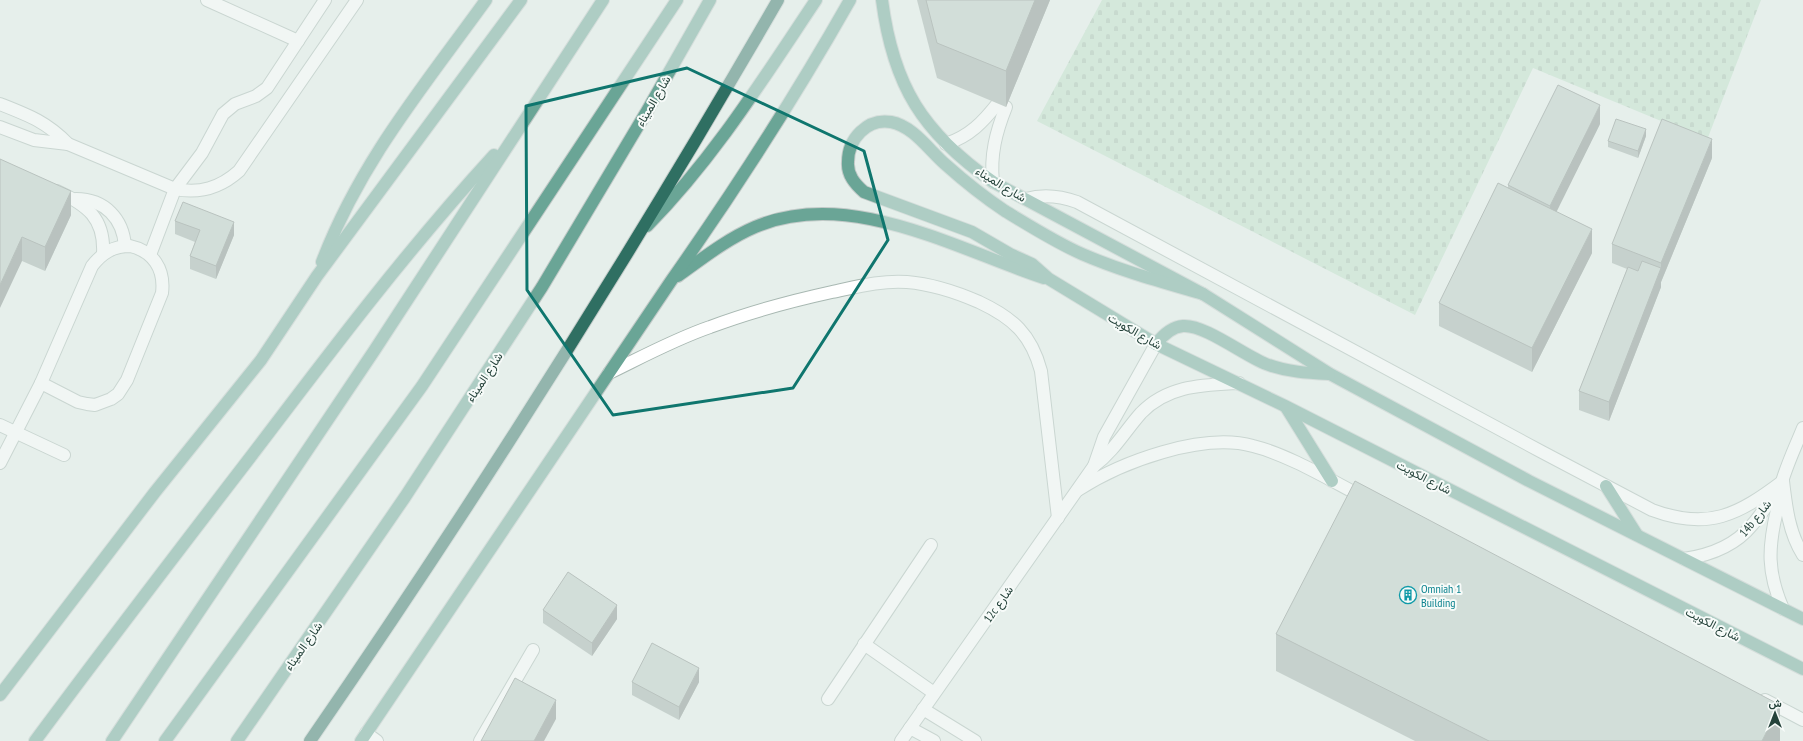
<svg xmlns="http://www.w3.org/2000/svg" width="1803" height="741" font-family="'PT Sans Narrow',Vazirmatn,sans-serif">
	<style>
		.cemetery { fill: url(#cemetery-stones) }
		.lines { fill: none; stroke-linecap: round; stroke-linejoin: round }
		.minor-casing { stroke: #a8b8b2; stroke-width: 14 }
		.major-casing { stroke: #c2cac8; stroke-width: 14 }
		.highway-casing { stroke: #c2cac8; stroke-width: 14 }
		.minor { stroke: #fff; stroke-width: 12 }
		.major { stroke: #6aa596; stroke-width: 12 }
		.highway { stroke: #2f6f62; stroke-width: 12 }
		.wall { fill: #a1aea9 }
		.shaded-wall { fill: #838d89 }
		.building { fill: #bbcac4; stroke: #838d89 }
		.marked { fill: none; stroke: #0f766e; stroke-width: 3; stroke-linejoin: round }
		.labels { text-anchor: middle; dominant-baseline: central; stroke-width: 4; stroke-linejoin: round; paint-order: stroke }
		.street-label { font-size: 12px; fill: #24423a; stroke: #f7fbf9 }
		.culture-label { font-size: 12px; fill: #0d838f; stroke: #f7fbf9; text-anchor: start }
	</style>
	<defs>
		<pattern id="cemetery-stones" width="16" height="16" patternUnits="userSpaceOnUse"><rect width="16" height="16" fill="#bfe0c8"/><path d="M2 7V4a2 2 0 0 1 4 0v3zM10 15v-3a2 2 0 0 1 4 0v3z" fill="#a4c1ad"/></pattern>
	</defs>
	<rect width="100%" height="100%" fill="#e6efeb"/>
	<path class="cemetery" d="M1102,0h659l-54,140 -174,-72 -118,247 -378,-194z"/>
	<g class="lines">
		<g class="minor-casing">
			<g id="minor">
				<path d="M207,0l91,41"/>
				<path d="M0,104c28,11 47,18 68,40l107,45c25,5 45,-1 64,-18l118,-171"/>
				<path d="M0,127l34,13 34,4"/>
				<path d="M946,144c24,-8 37,-22 52,-41"/>
				<path d="M993,182c-3,-27 3,-50 13,-75"/>
				<path d="M57,191c30,14 48,27 46,63"/>
				<path d="M76,199c29,0 47,20 49,47"/>
				<path d="M1026,199c18,-5 34,-3 51,3l465,250 110,58c56,21 86,5 131,-29 3,26 6,52 20,74"/>
				<path d="M130,246c23,5 35,23 32,47l-35,87 -9,14 -7,5 -16,6 -8,-1 -9,-2 -37,-19 51,-117c10,-13 21,-20 38,-20z"/>
				<path d="M150,255l25,-66 27,-36 21,-39 12,-10 21,-8 11,-8 58,-88"/>
				<path d="M609,373c33,-16 66,-34 101,-46 40,-15 81,-26 122,-35 24,-5 50,-12 75,-10 25,2 49,10 72,20 34,16 52,32 62,69l17,147"/>
				<path d="M0,425l64,30"/>
				<path d="M0,463l41,-80"/>
				<path d="M1094,466l10,-29 52,-93"/>
				<path d="M1078,490c43,-28 124,-58 175,-44 36,9 77,34 110,51"/>
				<path d="M1684,559c27,-4 51,-13 68,-34 10,-11 17,-24 27,-35"/>
				<path d="M1783,609c-16,-37 -15,-61 -6,-99 2,-7 1,-14 3,-21 5,-21 15,-41 23,-61"/>
				<path d="M864,644l70,49"/>
				<path d="M828,699l103,-154"/>
				<path d="M1765,700l38,20"/>
				<path d="M923,709l52,32"/>
				<path d="M910,728l24,13"/>
				<path d="M366,733l11,8"/>
				<path d="M480,741l53,-91"/>
				<path d="M901,741l193,-275c20,-15 31,-35 47,-53 27,-28 62,-28 98,-30"/>
			</g>
		</g>
		<g class="major-casing">
			<g id="major">
				<path d="M882,0c11,86 41,133 111,182l210,112 127,80 199,107 274,138"/>
				<path d="M647,226c67,-68 116,-147 169,-226"/>
				<path d="M322,262c38,-100 102,-176 164,-262"/>
				<path d="M678,276c25,-18 49,-37 77,-49 94,-40 201,22 289,51"/>
				<path d="M1203,294c-41,-12 -82,-23 -121,-40 -27,-12 -52,-28 -77,-43 -21,-14 -41,-30 -60,-47 -16,-14 -32,-38 -54,-42 -24,-4 -43,17 -43,40 -1,13 7,22 16,30l108,40 38,22 22,10 17,15 107,65 129,62 518,263"/>
				<path d="M1156,344c7,-9 15,-17 27,-18 21,-2 62,30 83,38 21,8 42,9 63,10"/>
				<path d="M1286,407l46,74"/>
				<path d="M1606,486l31,49"/>
				<path d="M0,695l155,-203 106,-132 56,-84 204,-276"/>
				<path d="M35,741c71,-96 144,-191 217,-286 78,-103 155,-205 242,-300"/>
				<path d="M112,741l262,-390 229,-351"/>
				<path d="M165,741l257,-355 255,-386"/>
				<path d="M237,741l168,-244 137,-210 105,-176 63,-111"/>
				<path d="M361,741l310,-460c64,-91 124,-184 179,-281"/>
			</g>
		</g>
		<g class="highway-casing">
			<path id="highway" d="M310,741c166,-241 322,-488 468,-741"/>
		</g>
		<use href="#minor" class="minor"/>
		<use href="#major" class="major"/>
		<use href="#highway" class="highway"/>
	</g>
	<g class="wall">
		<path d="M917,0h133l-44,107 -69,-29z"/>
		<path d="M1600,124l-44,87 36,42 -60,119 -93,-46v-23l69,-115v-3z"/>
		<path d="M1646,136l-8,22 -30,-11v-6z"/>
		<path d="M1712,158l-51,124v5l-52,134 -30,-11v-19l48,-122 -15,-6v-19z"/>
		<path d="M0,159l71,56 -26,56 -23,-10z"/>
		<path d="M175,221l59,14 -18,44 -26,-10v-13l5,-14 -20,-8z"/>
		<path d="M543,610l74,9 -25,37 -49,-33z"/>
		<path d="M1276,634l504,107h-365l-139,-70z"/>
		<path d="M632,682h67l-20,38 -47,-25z"/>
	</g>
	<g class="shaded-wall">
		<path d="M1035,0h15l-44,107v-36z"/>
		<path d="M1600,105v19l-50,101v-19z"/>
		<path d="M1646,129v7l-8,22v-7z"/>
		<path d="M1712,139v19l-51,124v-19z"/>
		<path d="M71,191v24l-26,56v-24z"/>
		<path d="M234,222v13l-18,44v-13z"/>
		<path d="M1592,229v24l-60,119v-24z"/>
		<path d="M22,237v24l-22,47v-23z"/>
		<path d="M1661,268v19l-52,134v-19z"/>
		<path d="M617,605v14l-25,37v-13z"/>
		<path d="M699,668v14l-20,38v-13z"/>
		<path d="M556,700v19l-12,22h-10z"/>
		<path d="M1780,705v36h-18z"/>
	</g>
	<g class="building">
		<path d="M926,0h109l-29,71 -69,-28z"/>
		<path d="M1558,85l42,20 -50,101 -42,-21z"/>
		<path d="M1616,119l30,10 -8,22 -30,-10z"/>
		<path d="M1662,119l50,20 -51,124 -49,-19z"/>
		<path d="M0,159l71,32 -26,56 -23,-10 -22,48z"/>
		<path d="M1498,183l94,46 -60,119 -93,-45z"/>
		<path d="M183,202l51,20 -18,44 -26,-10 10,-26 -25,-9z"/>
		<path d="M1642,261l19,7 -52,134 -30,-11 49,-124 10,4z"/>
		<path d="M1355,481l425,224 -18,36h-273l-213,-107z"/>
		<path d="M568,572l49,33 -25,38 -49,-33z"/>
		<path d="M652,643l47,25 -20,39 -47,-25z"/>
		<path d="M515,678l41,22 -22,41h-53z"/>
	</g>
	<path d="M0 0H1803V741H0ZM687,68l177,83 24,89 -95,148 -180,27 -86,-125 -1,-184z" fill="#e6efeb" fill-opacity=".55" fill-rule="evenodd"/>
	<path class="marked" d="M687,68l177,83 24,89 -95,148 -180,27 -86,-125 -1,-184z"/>
	<defs>
		<g id="building-ring" transform="scale(0.9)"><circle r="9.5" fill="#f7fbf9" stroke="#0f9aa8" stroke-width="1.5"/><path d="M-4-6H4V6H1V3H-1V6H-4ZM-2.5-4.3h1.7v1.8h-1.7ZM.8-4.3h1.7v1.8H.8ZM-2.5-1h1.7V.8h-1.7ZM.8-1h1.7V.8H.8Z" fill="#0f9aa8"/></g>
	</defs>
	<g fill-rule="evenodd">
		<use href="#building-ring" x="1408" y="595"/>
	</g>
	<g class="labels">
		<g class="street-label">
			<text transform="translate(653 101) rotate(-60)">شارع الميناء</text>
			<text transform="translate(1001 184) rotate(31)">شارع الميناء</text>
			<text transform="translate(1135 331) rotate(30)">شارع الكويت</text>
			<text transform="translate(484 377) rotate(-57)">شارع الميناء</text>
			<text transform="translate(1424 477) rotate(27)">شارع الكويت</text>
			<text transform="translate(1755 518) rotate(-51)">14b شارع</text>
			<text transform="translate(998 604) rotate(-55)">12c شارع</text>
			<text transform="translate(1713 624) rotate(27)">شارع الكويت</text>
			<text transform="translate(303 646) rotate(-55)">شارع الميناء</text>
		</g>
		<g class="culture-label">
			<text x="1421" y="588">Omniah 1<tspan x="1421" dy="14">Building</tspan></text>
		</g>
	</g>
	<g transform="translate(1775 713)" stroke="#f7fbf9" stroke-width="3" paint-order="stroke">
	<path d="M0-3L7 15L0 10L-7 15Z" fill="#24423a"/>
	<text y="-6" font-size="11" font-weight="bold" text-anchor="middle" fill="#24423a">ش</text>
	</g>
</svg>
